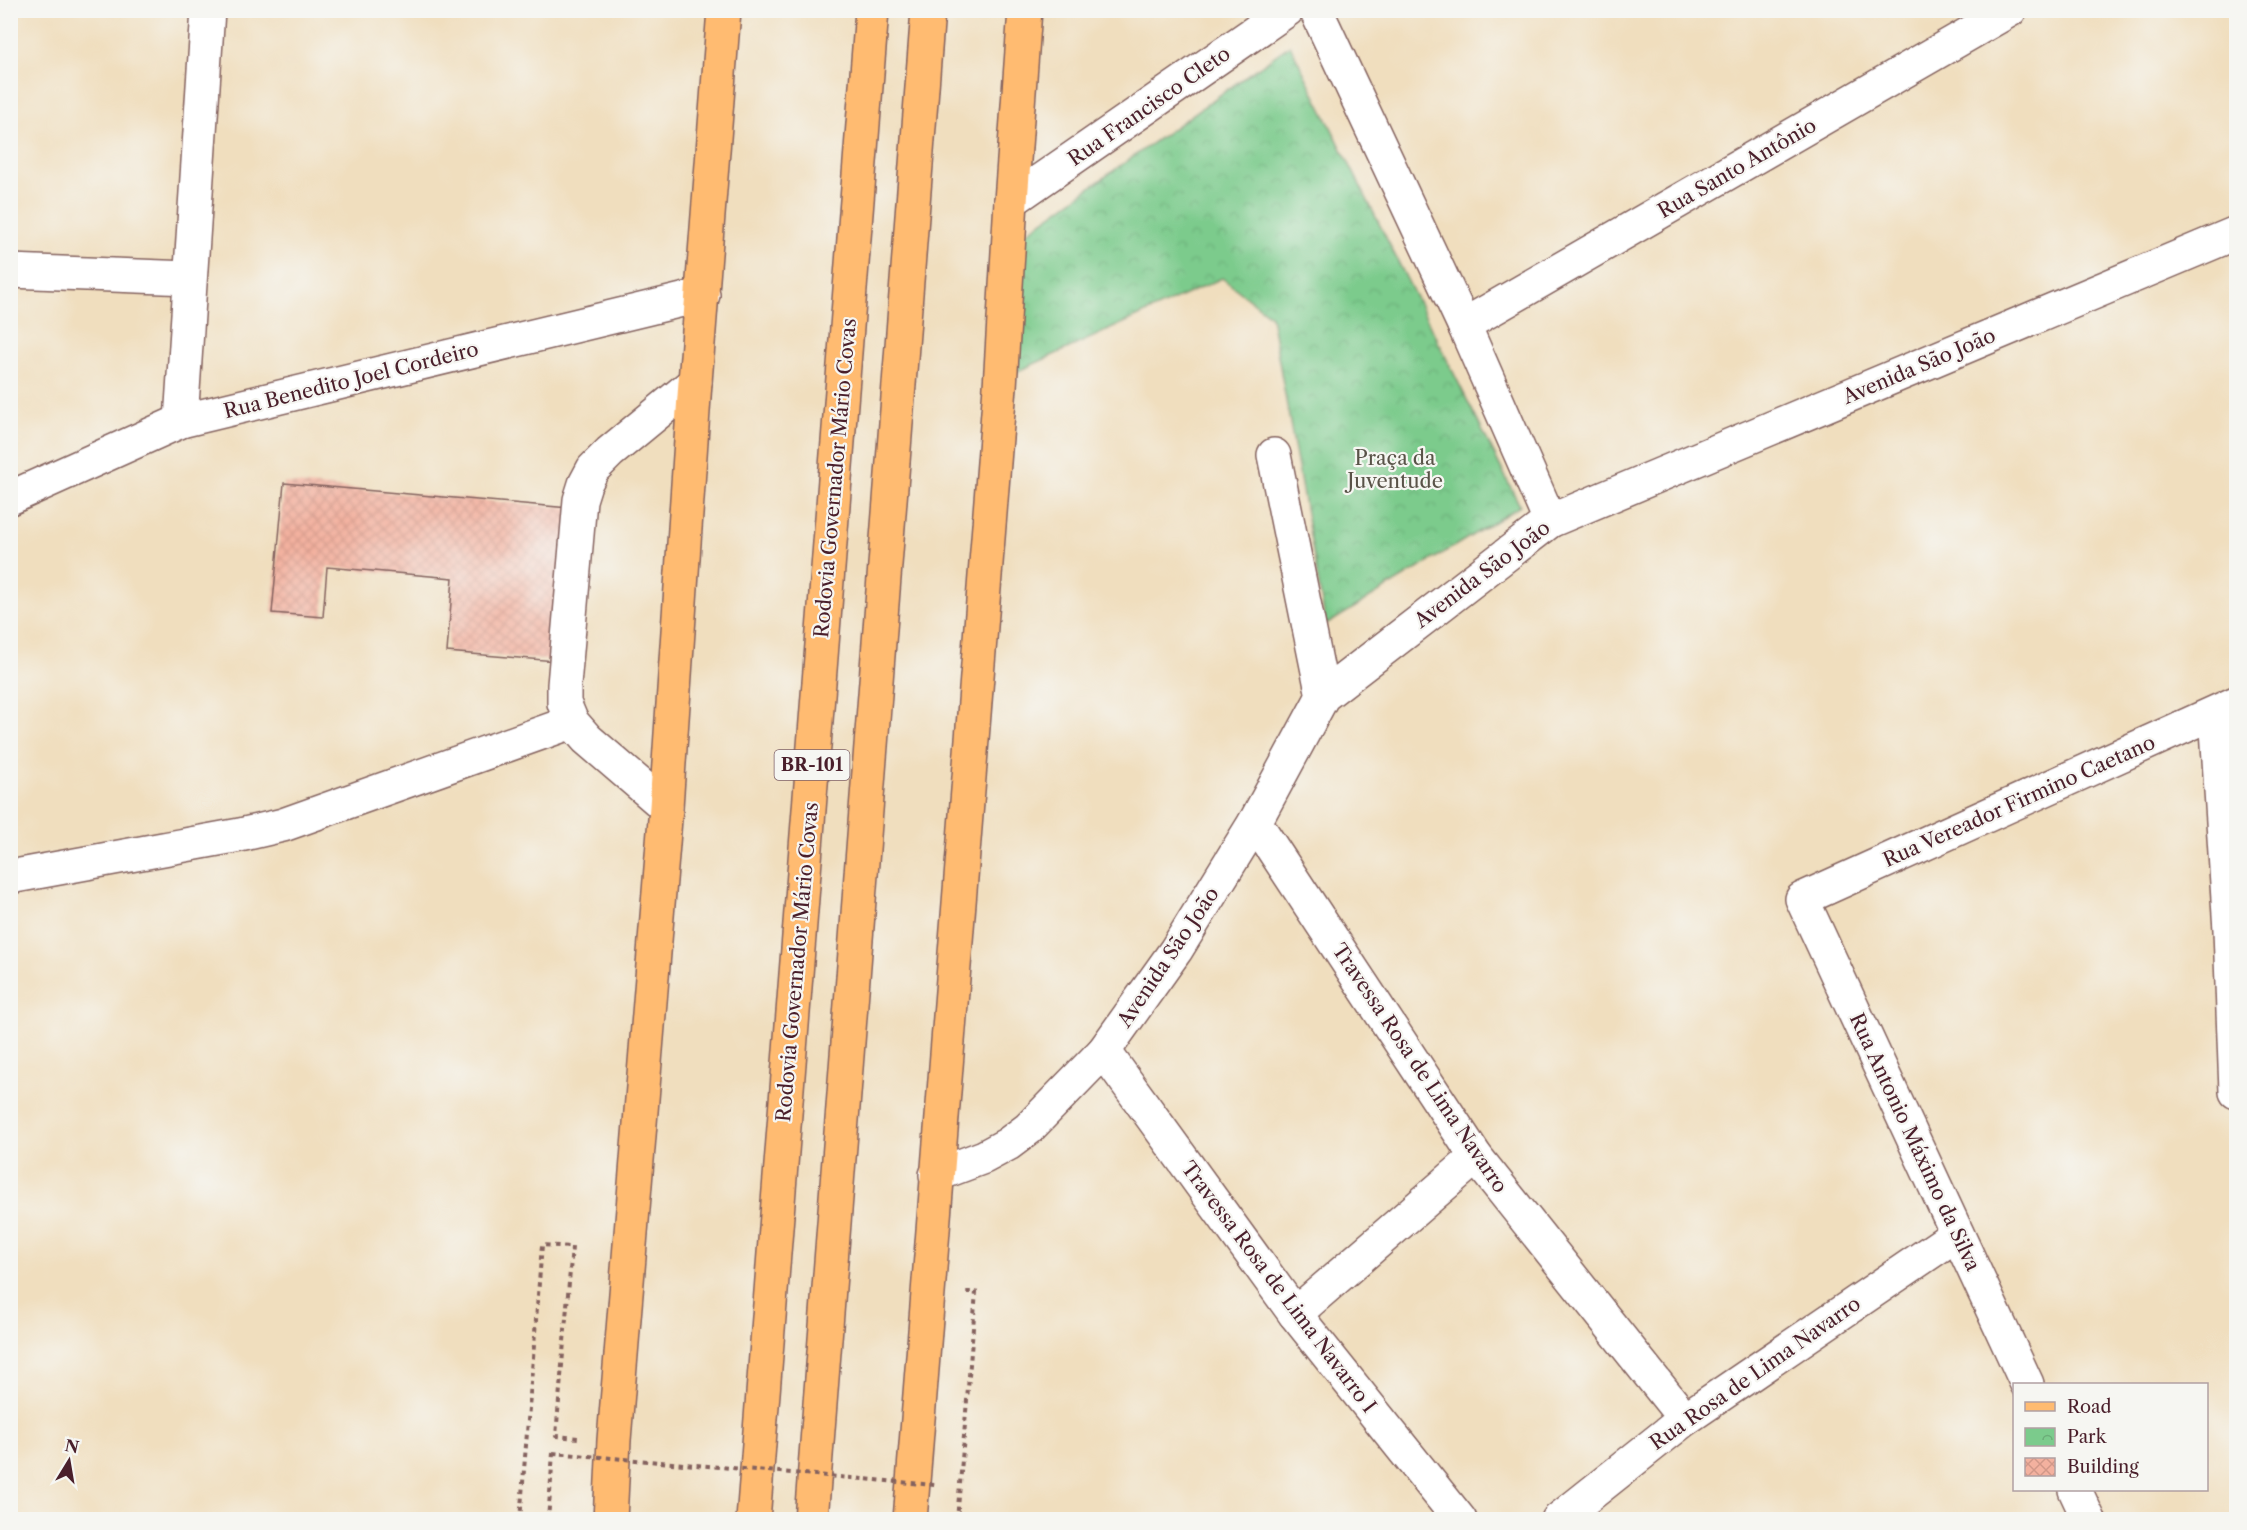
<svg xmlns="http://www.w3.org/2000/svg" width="2247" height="1530" font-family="'Libre Caslon Text',serif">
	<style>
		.park { fill: url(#park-crowns); stroke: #62755c; stroke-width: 1.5 }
		.building { fill: url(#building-cross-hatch) }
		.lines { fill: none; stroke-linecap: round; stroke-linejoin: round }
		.minor-casing { stroke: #84625e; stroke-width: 36 }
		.major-casing { stroke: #84625e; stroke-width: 36 }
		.highway-casing { stroke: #84625e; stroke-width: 36 }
		.path { stroke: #84625e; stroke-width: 4; stroke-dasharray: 4.5 4.5; stroke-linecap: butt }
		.minor { stroke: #fff; stroke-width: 33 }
		.major { stroke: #ffbb71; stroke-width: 33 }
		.highway { stroke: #ffbb71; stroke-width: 33 }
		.path-bridge { stroke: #84625e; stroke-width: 4; stroke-dasharray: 4.5 4.5; stroke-linecap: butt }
		.labels { text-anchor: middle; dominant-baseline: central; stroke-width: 4.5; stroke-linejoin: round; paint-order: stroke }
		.shield { fill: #f6f6f2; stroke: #7e6067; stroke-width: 1.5 }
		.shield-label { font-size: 18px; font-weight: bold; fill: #4a1f2b }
		.street-label { font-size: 20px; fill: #4a1f2b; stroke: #f6f6f2 }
		.park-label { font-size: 20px; fill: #595348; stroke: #f6f6f2 }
	</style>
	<defs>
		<pattern id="park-crowns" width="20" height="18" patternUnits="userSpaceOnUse" patternTransform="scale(1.5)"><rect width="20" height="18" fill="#7bcb8c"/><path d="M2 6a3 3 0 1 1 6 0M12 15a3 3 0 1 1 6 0" fill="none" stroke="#6cae79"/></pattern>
		<pattern id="building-cross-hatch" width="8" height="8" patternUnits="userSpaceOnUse" patternTransform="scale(1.5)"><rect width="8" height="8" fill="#f3b19f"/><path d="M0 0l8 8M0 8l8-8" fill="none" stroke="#d29889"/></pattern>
	</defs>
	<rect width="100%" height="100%" fill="#f6f6f2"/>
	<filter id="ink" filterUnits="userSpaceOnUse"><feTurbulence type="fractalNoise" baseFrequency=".0167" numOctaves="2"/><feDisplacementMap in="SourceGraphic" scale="12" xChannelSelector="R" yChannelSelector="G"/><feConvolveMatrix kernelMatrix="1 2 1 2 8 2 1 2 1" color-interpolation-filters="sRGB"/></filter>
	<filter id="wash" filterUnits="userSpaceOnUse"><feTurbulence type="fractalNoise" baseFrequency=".008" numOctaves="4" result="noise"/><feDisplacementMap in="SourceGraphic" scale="24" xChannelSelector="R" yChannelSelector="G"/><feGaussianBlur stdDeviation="1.35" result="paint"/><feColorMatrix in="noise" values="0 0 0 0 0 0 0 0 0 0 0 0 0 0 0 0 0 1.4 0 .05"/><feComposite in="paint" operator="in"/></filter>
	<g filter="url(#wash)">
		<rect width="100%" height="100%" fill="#f0debe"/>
		<path class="park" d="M1290,45l230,461 -194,119 -55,-309 -49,-38 -210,96 10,-138z"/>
		<g id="blocks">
			<path class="building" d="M284,483l285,25 -13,153 -109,-9 6,-74 -126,-11 -4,50 -51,-4z"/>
		</g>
	</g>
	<g filter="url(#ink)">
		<use href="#blocks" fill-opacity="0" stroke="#84625e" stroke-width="1.5"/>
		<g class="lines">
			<g class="minor-casing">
				<g id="minor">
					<path d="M1316,10l148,315 86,196"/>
					<path d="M1011,201l276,-191"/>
					<path d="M10,271l179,7"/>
					<path d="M1464,325l546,-315"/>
					<path d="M181,421l27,-411"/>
					<path d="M1274,455l49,241"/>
					<path d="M10,498l171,-77 522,-126"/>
					<path d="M2216,713l14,217 6,162"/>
					<path d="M666,807l-79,-68 -15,-17 -8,-19v-18l16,-185 5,-16 8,-15 17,-17 85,-70"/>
					<path d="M1255,822l221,335 209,262"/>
					<path d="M15,876l225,-41 43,-10 289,-103"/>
					<path d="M1104,1051l191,263 165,206"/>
					<path d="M936,1175l48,-18 24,-13 20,-15 76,-78 72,-101 79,-128 68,-126 227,-175 686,-288"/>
					<path d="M1295,1314l181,-157"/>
					<path d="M2027,1384l-225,-485 434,-196"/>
					<path d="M2075,1490l14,30"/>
					<path d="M1558,1520l127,-101 272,-185"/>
				</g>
			</g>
			<g class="major-casing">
				<g id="major">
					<path d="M610,1520l4,-80 52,-633 29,-425 29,-372"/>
					<path d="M910,1520l90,-1133 11,-186 14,-191"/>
				</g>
			</g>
			<g class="highway-casing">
				<g id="highway">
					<path d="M753,1520l119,-1510"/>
					<path d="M811,1520l117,-1510"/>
				</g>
			</g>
			<g class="path">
				<path d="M520,1520l22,-275 30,2 -16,189 22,2"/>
				<path d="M548,1520l5,-67"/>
				<path d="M957,1520l19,-228h-11"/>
			</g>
			<use href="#minor" class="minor"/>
			<use href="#major" class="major"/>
			<use href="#highway" class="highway"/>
			<path class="path-bridge" d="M553,1453l382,32"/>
		</g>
	</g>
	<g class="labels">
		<rect class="shield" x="774.5" y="750" width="75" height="30" rx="4.5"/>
		<g class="shield-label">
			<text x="812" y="765">BR-101</text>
		</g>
		<g class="street-label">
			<text transform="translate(1149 106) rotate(-35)">Rua Francisco Cleto</text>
			<text transform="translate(1737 168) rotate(-30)">Rua Santo Antônio</text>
			<text transform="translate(1919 366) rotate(-23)">Avenida São João</text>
			<text transform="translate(351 380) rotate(-14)">Rua Benedito Joel Cordeiro</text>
			<text transform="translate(835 478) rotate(-85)">Rodovia Governador Mário Covas</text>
			<text transform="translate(1482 574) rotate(-37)">Avenida São João</text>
			<text transform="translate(2019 801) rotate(-24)">Rua Vereador Firmino Caetano</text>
			<text transform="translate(1168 957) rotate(-56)">Avenida São João</text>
			<text transform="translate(797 962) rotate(-85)">Rodovia Governador Mário Covas</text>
			<text transform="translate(1420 1068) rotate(56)">Travessa Rosa de Lima Navarro</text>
			<text transform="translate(1915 1142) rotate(65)">Rua Antonio Máximo da Silva</text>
			<text transform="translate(1279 1287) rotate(53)">Travessa Rosa de Lima Navarro I</text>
			<text transform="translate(1755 1373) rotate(-35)">Rua Rosa de Lima Navarro</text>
		</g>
		<g class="park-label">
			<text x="1395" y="458">Praça da<tspan x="1395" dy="23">Juventude</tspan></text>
		</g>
	</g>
	<rect width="2247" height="1530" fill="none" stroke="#f6f6f2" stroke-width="36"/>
	<rect x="2013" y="1383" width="195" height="108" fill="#f6f6f2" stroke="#b1a0a2" stroke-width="1.5"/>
	<rect x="2025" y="1402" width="30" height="9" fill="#ffbb71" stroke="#b1a0a2" stroke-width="1.5"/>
	<text x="2067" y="1413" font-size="18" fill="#4a1f2b">Road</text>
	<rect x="2025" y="1428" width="30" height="18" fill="url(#park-crowns)" stroke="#b1a0a2" stroke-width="1.5"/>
	<text x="2067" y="1443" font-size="18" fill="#4a1f2b">Park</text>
	<rect x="2025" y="1458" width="30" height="18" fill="url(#building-cross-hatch)" stroke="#b1a0a2" stroke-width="1.5"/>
	<text x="2067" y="1473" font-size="18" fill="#4a1f2b">Building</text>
	<g transform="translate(69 1461) rotate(11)" stroke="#f6f6f2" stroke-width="4.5" paint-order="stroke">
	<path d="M0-4.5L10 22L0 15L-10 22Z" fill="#4a1f2b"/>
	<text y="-9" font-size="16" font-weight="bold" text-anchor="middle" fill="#4a1f2b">N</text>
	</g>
</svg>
